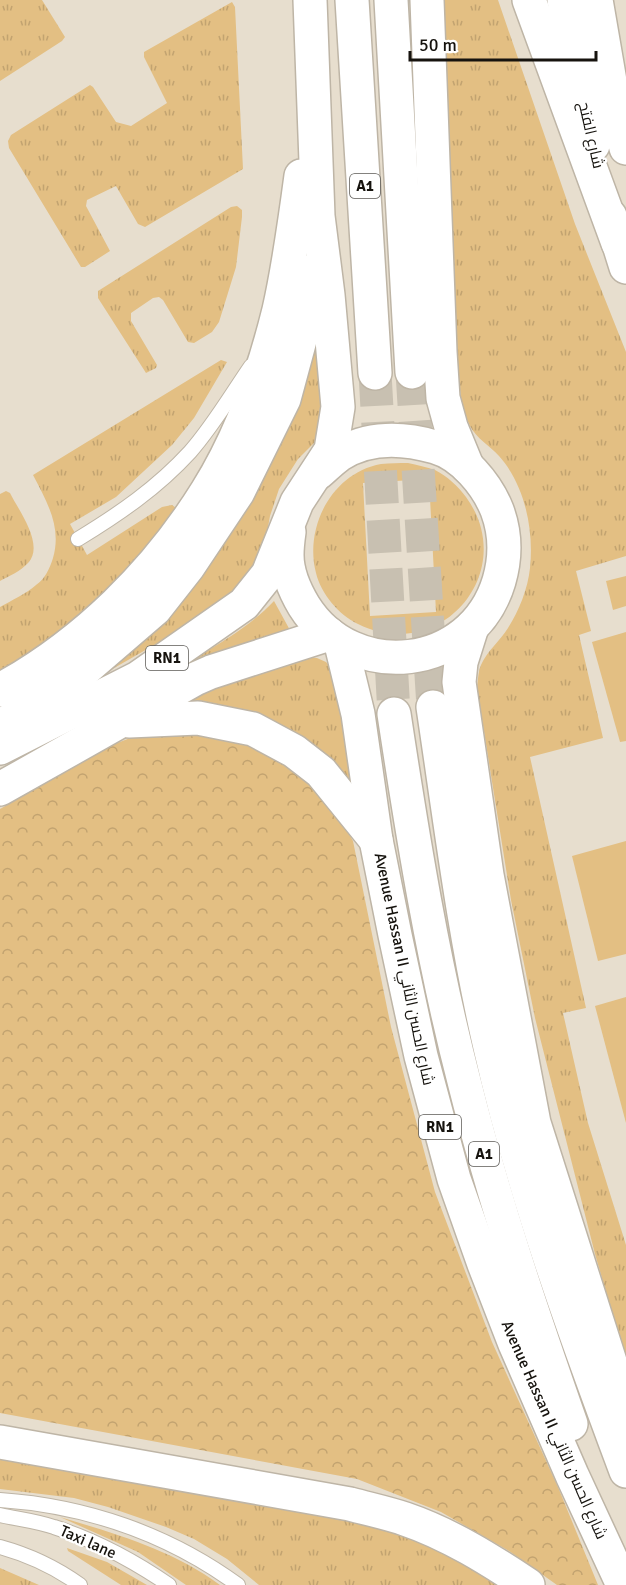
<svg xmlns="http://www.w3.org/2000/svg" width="626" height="1585" font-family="Signika,Cairo,sans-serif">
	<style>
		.grass { fill: url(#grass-tufts); fill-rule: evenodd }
		.forest { fill: url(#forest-crowns) }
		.pitch { fill: #e3bf83 }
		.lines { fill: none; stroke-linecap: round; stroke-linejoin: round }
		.highway-tunnel { stroke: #c8c0b1; stroke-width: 33; stroke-dasharray: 33 16; stroke-linecap: butt }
		.lane-casing { stroke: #beb5a6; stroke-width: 16 }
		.secondary-casing { stroke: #beb5a6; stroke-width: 36 }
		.primary-casing { stroke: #beb5a6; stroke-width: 36 }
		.highway-casing { stroke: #beb5a6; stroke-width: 36 }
		.lane { stroke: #fff; stroke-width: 14 }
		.secondary { stroke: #fff; stroke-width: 33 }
		.primary { stroke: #fff; stroke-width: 33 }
		.highway { stroke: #fff; stroke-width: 33 }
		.labels { text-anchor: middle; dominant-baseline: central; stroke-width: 4.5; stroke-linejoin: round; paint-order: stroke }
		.shield { fill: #fff; stroke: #5c5a56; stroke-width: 1.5 }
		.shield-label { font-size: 15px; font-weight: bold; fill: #16130e }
		.street-label { font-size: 16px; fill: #16130e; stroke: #fff }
	</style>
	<defs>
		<pattern id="grass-tufts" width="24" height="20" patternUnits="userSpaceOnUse" patternTransform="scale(1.5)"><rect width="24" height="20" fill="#e3bf83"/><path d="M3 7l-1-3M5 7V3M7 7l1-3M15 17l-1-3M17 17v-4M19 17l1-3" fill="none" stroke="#c2a370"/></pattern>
		<pattern id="forest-crowns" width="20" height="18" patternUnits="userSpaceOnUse" patternTransform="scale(1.5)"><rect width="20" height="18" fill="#e3bf83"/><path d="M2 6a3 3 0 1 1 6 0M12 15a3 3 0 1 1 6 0" fill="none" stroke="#c2a370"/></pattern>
	</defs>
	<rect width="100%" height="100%" fill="#e7dece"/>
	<g class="grass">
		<path d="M0,0h42l23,37 -3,4 -62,40z"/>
		<path d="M444,0h54l77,224 51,128v204l-50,15 15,60 -12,4 24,103 -73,19 56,251 -23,5 25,110 38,122v116l-31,-107 -60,-236 -24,-118 -34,-212c1,-7 1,-16 4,-23 6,-14 19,-24 27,-37 11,-17 20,-40 22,-60 4,-38 -5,-83 -31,-112 -9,-10 -23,-18 -29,-30 -10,-18 -10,-41 -13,-62z"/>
		<path d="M232,2l3,5 8,162 -98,58 -7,-3 -22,-38 -29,14 -1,6 24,45 -25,16h-4l-72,-119 -1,-7 3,-6 79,-50 3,2 23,35 15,4 36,-23 -23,-46v-5z"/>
		<path d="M237,206l5,4v7l-6,50 -17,55 -7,10 -18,11 -6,-1 -25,-42 -4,-3 -6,1 -22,15v8l26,44 -1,3 -10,5 -48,-75v-7l133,-84z"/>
		<path d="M320,320l3,67 -3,46 -6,10 -16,16 -19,30 -9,27 -5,28 -22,45 -80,51 -110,63z"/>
		<path d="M221,360l6,2 -33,56 -22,27 -56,52 -46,27 17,31 75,-48 10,-2 7,5 -55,70 -124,99v-72c12,-7 26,-13 36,-22 9,-6 14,-17 17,-27 9,-31 -6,-56 -20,-83z"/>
		<path d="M408,463c9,2 19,4 27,7 12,6 23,16 31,27 54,74 -25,168 -108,127 -19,-9 -37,-30 -42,-51 -12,-46 16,-100 65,-109 9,-1 18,-1 27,-1zM429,479l7,133 -66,4 -7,-133z"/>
		<path d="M6,491l4,2c9,18 35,52 18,70 -7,8 -19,13 -28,18v-87z"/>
		<path d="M274,601l17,31 -153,57c45,-26 101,-51 136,-88z"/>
		<path d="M307,657l10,1 9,4 14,15 16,123 -186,-93 28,-15z"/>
		<path d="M0,1459l140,22 231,44 49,15 58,30 24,15h-243l-32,-26 -33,-20 -28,-12 -58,-20 -34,-9 -74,-9z"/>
		<path d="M60,1517c56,17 113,33 160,68h-34l-48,-33z"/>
		<path d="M67,1548l40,14 40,23h-26l-53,-34z"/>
		<path d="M0,1568l39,17h-39z"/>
	</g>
	<path class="forest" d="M191,729c20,5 44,8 63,16 43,17 78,56 99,96l38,186 44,165 57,150 66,145 40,98h-41l-48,-34 -68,-39 -84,-33 -357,-66v-604l112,-64 39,-15z"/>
	<g class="pitch">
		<path d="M626,576v30l-13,4 -7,-29z"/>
		<path d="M626,632v109l-6,1 -28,-100z"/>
		<path d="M626,841v113l-28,7 -26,-105z"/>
		<path d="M626,997v126l-31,-117z"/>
	</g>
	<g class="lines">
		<g class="highway-tunnel">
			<path d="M412,372l21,335"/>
			<path d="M375,373l19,341"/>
		</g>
		<g class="lane-casing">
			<g id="lane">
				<path d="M78,539c41,-25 79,-51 112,-87 23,-26 41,-57 61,-86"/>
				<path d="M0,1500c86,6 168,34 238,85"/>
				<path d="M0,1515c18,4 37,6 54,12 41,13 80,34 115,58"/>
				<path d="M0,1547c29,8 55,20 80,38"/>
			</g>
		</g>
		<g class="secondary-casing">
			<g id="secondary">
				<path d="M564,0l7,44 22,101"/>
				<path d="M596,0l16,93 14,55"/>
				<path d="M610,216l16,51"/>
			</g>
		</g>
		<g class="primary-casing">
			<path id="primary" d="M529,0l89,243"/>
		</g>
		<g class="highway-casing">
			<g id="highway">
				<path d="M352,0l23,373"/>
				<path d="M391,0l21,372"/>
				<path d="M427,0l13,352 3,46 8,29 16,39"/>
				<path d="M289,532c-1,7 -2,15 -2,23 0,17 8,36 17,51 49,78 168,65 195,-25 7,-24 7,-47 -2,-71 -10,-25 -34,-55 -62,-63 -31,-9 -67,-11 -96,8 -7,5 -14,12 -21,18"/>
				<path d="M472,627l-11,35 -2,20 28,193 47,248 92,289"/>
				<path d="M341,644l17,70 18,126 19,95 26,121 33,123 30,85 31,80 57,131 51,110"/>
				<path d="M0,690c84,-46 156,-117 207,-199 33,-53 57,-120 72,-181 10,-44 16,-89 22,-134"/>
				<path d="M433,707c17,113 31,228 57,340 33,145 84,285 136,424"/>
				<path d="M394,714c19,125 39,249 71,371 29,115 67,227 106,339"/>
				<path d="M129,721l69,-3 55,11 41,22 27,21 55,68"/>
				<path d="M0,727l76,-50 79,-68 33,-42 50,-75 46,-93 23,-85 5,-43"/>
				<path d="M0,748l138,-70 106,-74 24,-30 29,-72 34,-52 7,-43 -10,-112 -10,-79 -8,-216"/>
				<path d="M0,789l195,-110 16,-7 118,-38"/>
				<path d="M0,1442l350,62c18,5 37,9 55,15 44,15 84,40 123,66"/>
			</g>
		</g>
		<use href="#lane" class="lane"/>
		<use href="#secondary" class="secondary"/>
		<use href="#primary" class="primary"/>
		<use href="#highway" class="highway"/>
	</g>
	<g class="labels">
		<g class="shield">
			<rect x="350" y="174" width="30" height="24" rx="4.5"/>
			<rect x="146" y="646" width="42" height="24" rx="4.5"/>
			<rect x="419" y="1115" width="42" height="24" rx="4.5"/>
			<rect x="469" y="1142" width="30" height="24" rx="4.5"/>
		</g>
		<g class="shield-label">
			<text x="365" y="186">A1</text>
			<text x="167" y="658">RN1</text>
			<text x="440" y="1127">RN1</text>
			<text x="484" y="1154">A1</text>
		</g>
		<g class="street-label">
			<text transform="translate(591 135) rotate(77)">شارع الفتح</text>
			<text transform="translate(404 969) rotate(78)">Avenue Hassan II شارع الحسن الثاني</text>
			<text transform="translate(554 1430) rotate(66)">Avenue Hassan II شارع الحسن الثاني</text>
			<text transform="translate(88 1542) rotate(24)">Taxi lane</text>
		</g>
	</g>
	<path d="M410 51v9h186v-9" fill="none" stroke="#16130e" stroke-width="3"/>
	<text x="419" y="51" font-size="18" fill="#16130e" stroke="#ffffff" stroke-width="4.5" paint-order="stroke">50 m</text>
</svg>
